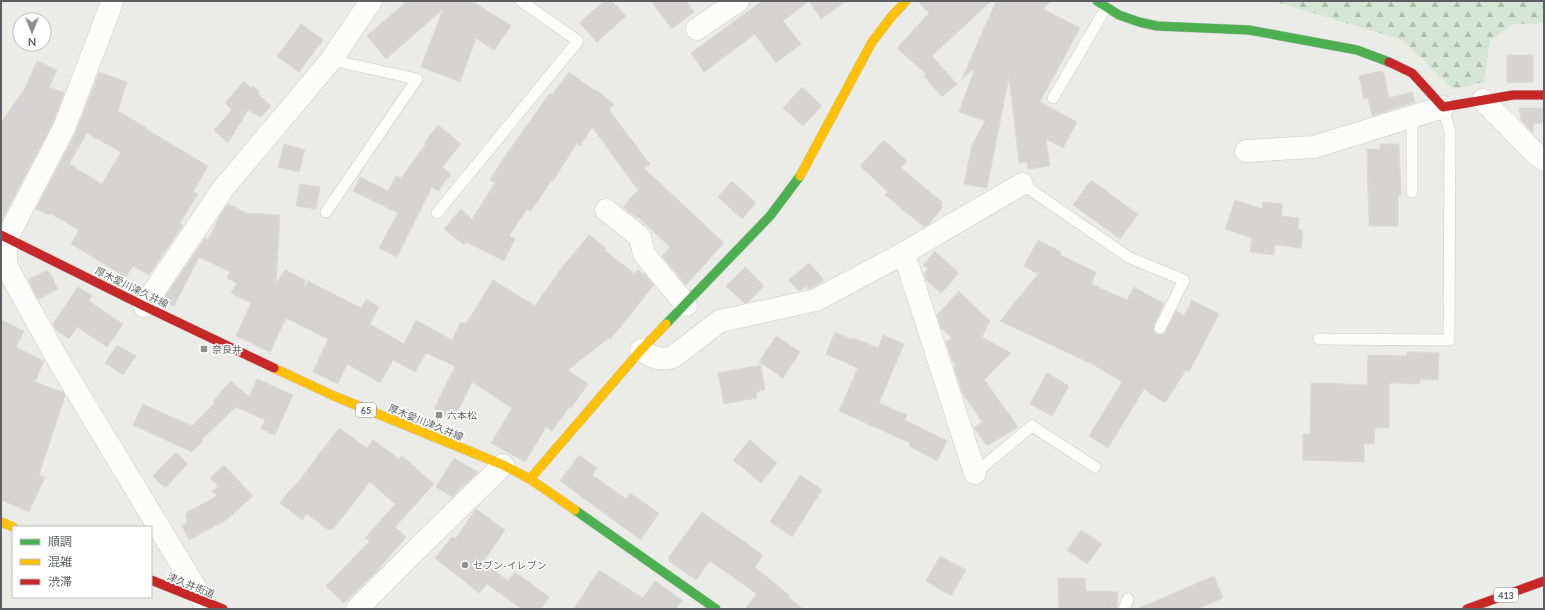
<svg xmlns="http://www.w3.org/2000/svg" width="1545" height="610" font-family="Lato,'Noto Sans JP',sans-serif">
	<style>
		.forest { fill: url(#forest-firs) }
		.building { fill: #d5d4d2; stroke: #dadad6; fill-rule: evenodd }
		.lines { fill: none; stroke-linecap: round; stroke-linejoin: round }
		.lane-casing { stroke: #c9c9c8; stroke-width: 12 }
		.street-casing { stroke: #c9c9c8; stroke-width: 23 }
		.fast-casing { stroke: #c7c7c7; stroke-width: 10 }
		.slow-casing { stroke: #c7c7c7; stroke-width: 10 }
		.jam-casing { stroke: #c7c7c7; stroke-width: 10 }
		.lane { stroke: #fcfcfb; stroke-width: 11 }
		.street { stroke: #fcfcfb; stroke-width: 22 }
		.fast { stroke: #4caf50; stroke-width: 9 }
		.slow { stroke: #ffc107; stroke-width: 9 }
		.jam { stroke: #c62828; stroke-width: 9 }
		.poi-dot { fill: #8f9091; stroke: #fff; stroke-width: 1.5 }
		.labels { text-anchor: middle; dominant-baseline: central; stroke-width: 3; stroke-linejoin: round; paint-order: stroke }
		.shield { fill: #fff; stroke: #8e8f92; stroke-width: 1 }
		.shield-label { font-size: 9px; font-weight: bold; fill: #5d5f63 }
		.street-label { font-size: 10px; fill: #5d5f63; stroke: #fff }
		.poi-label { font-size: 10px; fill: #5d5f63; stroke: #fff; text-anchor: start }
	</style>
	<defs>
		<pattern id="forest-firs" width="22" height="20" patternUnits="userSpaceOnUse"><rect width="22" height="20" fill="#d6e6d6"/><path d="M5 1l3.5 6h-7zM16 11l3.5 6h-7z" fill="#b1beb1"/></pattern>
	</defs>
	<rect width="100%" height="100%" fill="#ebebe7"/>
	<path class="forest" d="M1273,1h271v22l-31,1 -23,16 -6,42 -31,7 -50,-49z"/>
	<g class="building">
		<path d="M407,1h65l39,25 -17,24 -18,-12 -16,44 -39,-15 22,-58 -57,50 -19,-23z"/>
		<path d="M604,1h8l14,15 -29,26 -18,-19z"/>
		<path d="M651,1h35l8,11 -22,17z"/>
		<path d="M762,1h85l-26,18 -12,-18 -26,20 18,23 -25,19 -21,-29 -51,38 -13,-19z"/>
		<path d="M918,1h73l-59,55 25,28 -15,13 -18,-21 2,-2 -29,-26 32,-35z"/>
		<path d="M996,1h55l-8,8 37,19 -40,74 37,20 -14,26 -17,-9 4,27 -22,3 -1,-7 -8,1 -10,-86 -22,111 -23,-4 8,-39 13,-24 -26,-9 16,-44 -13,11z"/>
		<path d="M301,24l22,16 -24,32 -22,-16z"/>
		<path d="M1507,55h26v27l-26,1z"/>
		<path d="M37,61l20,9 -8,17 15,6 -11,30 -52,99v-99l24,-35z"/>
		<path d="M1380,71l4,2 5,25 23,-6 3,10 -43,14 -4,-18 -4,1 -5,-23z"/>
		<path d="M99,72l28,10 -9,29 29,17 -1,1 62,37 -15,26 5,2 -18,29 3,2 -34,50 -16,-9 -7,11 -55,-33 8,-14 -29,-17 -1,2 -13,-6 39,-75zM87,133l34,19 -19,32 -33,-20z"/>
		<path d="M569,72l26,19 1,-1 18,14 -5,6 41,54 -6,4 1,1 79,74 -38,42 -24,-29 8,-9 -32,-30 -1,1 -14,-11 15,-17 -46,-63 -12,19 -3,-3 -24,38 -1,-1 -22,32 -3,-3 -18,27 6,3 -11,22 -38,-19 -2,3 -20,-16 17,-20 11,10 23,-36 -5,-3 11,-18 49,-69 2,2z"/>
		<path d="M244,81l7,7 2,-2 6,5 -1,3 13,12 -10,11 -13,-7 -20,33 -14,-13 18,-20 -7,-7z"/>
		<path d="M802,87l20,19 -19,20 -20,-18z"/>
		<path d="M1519,108h25v15l-11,1v9l-12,-13z"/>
		<path d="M438,125l23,19 -19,23 9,7 -13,17 -6,-4 -35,70 -18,-9 19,-35 -45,-22 7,-14 28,14 8,-15 5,2 25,-34 -1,-2z"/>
		<path d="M884,140l23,21 -6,7 41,34v6l-13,16 -5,3 -39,-32 3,-3 -28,-26z"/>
		<path d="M284,144l21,6 -6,22 -21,-5z"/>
		<path d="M1380,144h19l2,51h-3v31h-29l-2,-77h14z"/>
		<path d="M1091,180l47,34 -18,25 -47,-34z"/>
		<path d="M732,181l24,22 -14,16 -24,-22z"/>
		<path d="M300,184l20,3 -4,22 -20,-3z"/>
		<path d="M1235,200l27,9 1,-7 20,2 -2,12 18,2 -1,11 5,1 -2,18 -26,-3 -1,10 -24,-3 2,-14 -27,-9z"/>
		<path d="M228,204l18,9 34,2 -4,69 9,-14 20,10 -1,9 4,-8 53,27 5,-9 13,8 -9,17 34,20 12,-24 36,20 9,-18 5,2 27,-44 42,26 27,-39 27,-32 17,13 -1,3 30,23 3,-4 5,4 1,-1 10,12 -44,55 -1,-2 -41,32 20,14 -17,24 -2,-1 -17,24 -6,-4 -21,35 -34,-19 21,-35 -40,-26 -18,37 -20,-10 21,-43 -29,-13 -11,19 -22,-12 -13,23 -33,-19 -9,20 -25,-12 15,-33 -42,-21 -16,34 -34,-16 15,-33 -20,-10 6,-10 -10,-5 3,-6 -31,-15 -25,49 -12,-5 43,-63 3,2 12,-25z"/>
		<path d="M1038,240l23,12 -1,3 36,17 -5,12 36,16 7,-13 30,17 -10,21v7l3,2h7l2,-3 10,-20 8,5 8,-16 27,14 -30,58 -3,-2 -21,33 -21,-14 -36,59 -19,-12 33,-54 -30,-18 -92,-43 38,-47 -14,-8z"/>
		<path d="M935,251l24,22 -18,20 -15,-13 -2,-6 4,-5 -5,-4z"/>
		<path d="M809,263l15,17 -12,8 -4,1 -2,-3 -7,5 -10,-11z"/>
		<path d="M745,267l19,19 -16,16 -4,1 -18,-17z"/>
		<path d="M45,271l5,2 8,16 -20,10 -10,-19z"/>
		<path d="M78,287l14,9 -3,5 34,23 -16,23 -30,-20 -8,12 -13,-9 -3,-6z"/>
		<path d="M959,291l31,30 -8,16 29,16 -26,26h-1l34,48 -31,19 -13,-18 8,-6 -20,-30 -8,-25 2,-1 -4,-6 -6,-18 6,-4 -11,-10 -4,-13z"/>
		<path d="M1,320l23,11 -8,16 28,14 -9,21 28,10 2,4 -26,79 6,2 -16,35 -28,-12z"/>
		<path d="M835,332l17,8 1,-2 25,10 5,-13 21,9 -25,59 28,12 -2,5 42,21 -10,20 -28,-15 1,-3 -71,-32 19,-43 -32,-14z"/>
		<path d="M776,336l24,16 -17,26 -24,-16z"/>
		<path d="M117,345l19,11 -13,19 -18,-12z"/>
		<path d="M1407,352l32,1 -1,27 -18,-1 -1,5 -30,-1v45h-14l-1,16h-10v18l-61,-2v-26h7l1,-51 56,2 1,-30 39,1z"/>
		<path d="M761,365l4,25 -9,2 1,6 -33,6 -6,-31z"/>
		<path d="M1047,373l22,13 -17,30 -22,-12z"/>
		<path d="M257,379l36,16 -18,40 -14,-6 4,-9 -29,-13 -35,33 2,1 -11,11 -59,-27 10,-21 49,22 23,-23 -2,-2 18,-20 18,16z"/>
		<path d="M339,428l28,20 6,-8 26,19 3,-3 32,28 -39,43 11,10 -30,35 -32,31 -18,-17 44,-45 -5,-3 30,-34 -25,-22 -37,47h-6l-20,-15 -5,6 -22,-17 15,-19 1,1z"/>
		<path d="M750,440l27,23 -16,20 -28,-23z"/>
		<path d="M176,452l12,12 -23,24 -12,-12z"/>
		<path d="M579,455l18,13 -5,7 34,24 4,-6 29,20 -18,27 -81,-59z"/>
		<path d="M454,458l24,14 -26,25 -16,-10z"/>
		<path d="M224,465l29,31 -27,24 -37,20 -7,-14 6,-4 -2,-3v-6l31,-17 -5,-5 6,-5 -8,-8z"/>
		<path d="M800,475l22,15 -30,47 -22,-15z"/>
		<path d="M476,509l29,21 -22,32 25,19 7,-9 34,25 -8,12h-19l-35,-25 -8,9 -44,-35 17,-21 3,2z"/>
		<path d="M702,512l61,43 -8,12 34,28 -1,2 15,12h-58l12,-15 -47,-33 -14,19 -27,-19 1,-1 -2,-2z"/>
		<path d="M1081,530l21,14 -15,20 -20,-14z"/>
		<path d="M940,556l26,14 -15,26 -25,-15z"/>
		<path d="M599,570l44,28 12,-17 27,19 -6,9h-102z"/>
		<path d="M1214,576l9,22 -26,11h-60z"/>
		<path d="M1058,578h27l1,13 32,1 -1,16 -6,-1v2h-52z"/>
	</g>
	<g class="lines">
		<g class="lane-casing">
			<g id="lane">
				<path d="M1053,98l53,-90"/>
				<path d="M1412,118v74"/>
				<path d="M1022,184l108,74 54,22 -24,48"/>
				<path d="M326,212l91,-133 -86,-19"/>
				<path d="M437,213l141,-172 -57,-40"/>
				<path d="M1319,339l130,1 1,-208 -7,-25"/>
				<path d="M975,473l57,-47 63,41"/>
				<path d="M1124,609l4,-10"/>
			</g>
		</g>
		<g class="street-casing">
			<g id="street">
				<path d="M697,29l41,-28"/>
				<path d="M1483,100l52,53 9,7"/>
				<path d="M1246,151l68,-4 129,-40"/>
				<path d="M606,210l34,27 4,17 42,51"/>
				<path d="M904,253l71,220"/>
				<path d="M6,258l1,-20 57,-110 46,-120 2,-7"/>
				<path d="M5,262l12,24 44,79 143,237"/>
				<path d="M144,306l78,-116 109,-130 40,-59"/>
				<path d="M641,350c11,7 19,11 32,7l47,-36 96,-21 88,-47 118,-69"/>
				<path d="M357,609l56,-56 90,-88"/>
			</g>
		</g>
		<g class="fast-casing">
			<g id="fast">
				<path d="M1097,1l22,14 20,7 18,4 92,4 108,20 32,12"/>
				<path d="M666,324l104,-108 30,-40"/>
				<path d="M575,510l141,99"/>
			</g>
		</g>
		<g class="slow-casing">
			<g id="slow">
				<path d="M800,176l72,-134 20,-26 14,-15"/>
				<path d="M274,368l60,28 169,69 27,14 45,31"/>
				<path d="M530,479l111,-129 25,-26"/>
				<path d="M1,522l12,5"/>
			</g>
		</g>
		<g class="jam-casing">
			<g id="jam">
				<path d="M1389,62l23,11 31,34 70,-12h31"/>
				<path d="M1,235l143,71 130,62"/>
				<path d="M151,580l72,29"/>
				<path d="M1467,609l77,-28"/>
			</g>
		</g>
		<use href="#lane" class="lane"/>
		<use href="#street" class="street"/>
		<use href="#fast" class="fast"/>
		<use href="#slow" class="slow"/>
		<use href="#jam" class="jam"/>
	</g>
	<g class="poi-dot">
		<rect x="200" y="345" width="8" height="8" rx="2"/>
		<rect x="435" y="411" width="8" height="8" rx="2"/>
		<circle cx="465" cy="565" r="4"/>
	</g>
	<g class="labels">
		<g class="shield">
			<rect x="356" y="403" width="20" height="14" rx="3"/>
			<rect x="1494" y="588" width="24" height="14" rx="3"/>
		</g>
		<g class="shield-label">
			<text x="366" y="410">65</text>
			<text x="1506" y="595">413</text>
		</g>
		<g class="street-label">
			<text transform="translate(132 287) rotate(26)">厚木愛川津久井線</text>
			<text transform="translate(426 422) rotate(22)">厚木愛川津久井線</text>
			<text transform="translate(191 585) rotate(22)">津久井街道</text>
		</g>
		<g class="poi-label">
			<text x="212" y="349">奈良井</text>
			<text x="447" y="415">六本松</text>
			<text x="473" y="565">セブン-イレブン</text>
		</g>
	</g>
	<rect width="1545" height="610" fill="none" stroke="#5d5f63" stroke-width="4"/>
	<rect x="12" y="526" width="140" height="72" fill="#ffffff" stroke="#bebfc1"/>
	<rect x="20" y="539" width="20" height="6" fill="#4caf50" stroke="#bebfc1"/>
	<text x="48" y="546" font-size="12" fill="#5d5f63">順調</text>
	<rect x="20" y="559" width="20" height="6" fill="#ffc107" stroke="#bebfc1"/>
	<text x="48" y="566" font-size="12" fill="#5d5f63">混雑</text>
	<rect x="20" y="579" width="20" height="6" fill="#c62828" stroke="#bebfc1"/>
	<text x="48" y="586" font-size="12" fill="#5d5f63">渋滞</text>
	<g transform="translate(32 32) rotate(180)"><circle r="19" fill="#ffffff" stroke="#bebfc1"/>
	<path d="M0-3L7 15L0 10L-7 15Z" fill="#8f9091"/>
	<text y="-6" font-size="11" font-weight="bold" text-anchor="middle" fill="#5d5f63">N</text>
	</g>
</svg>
